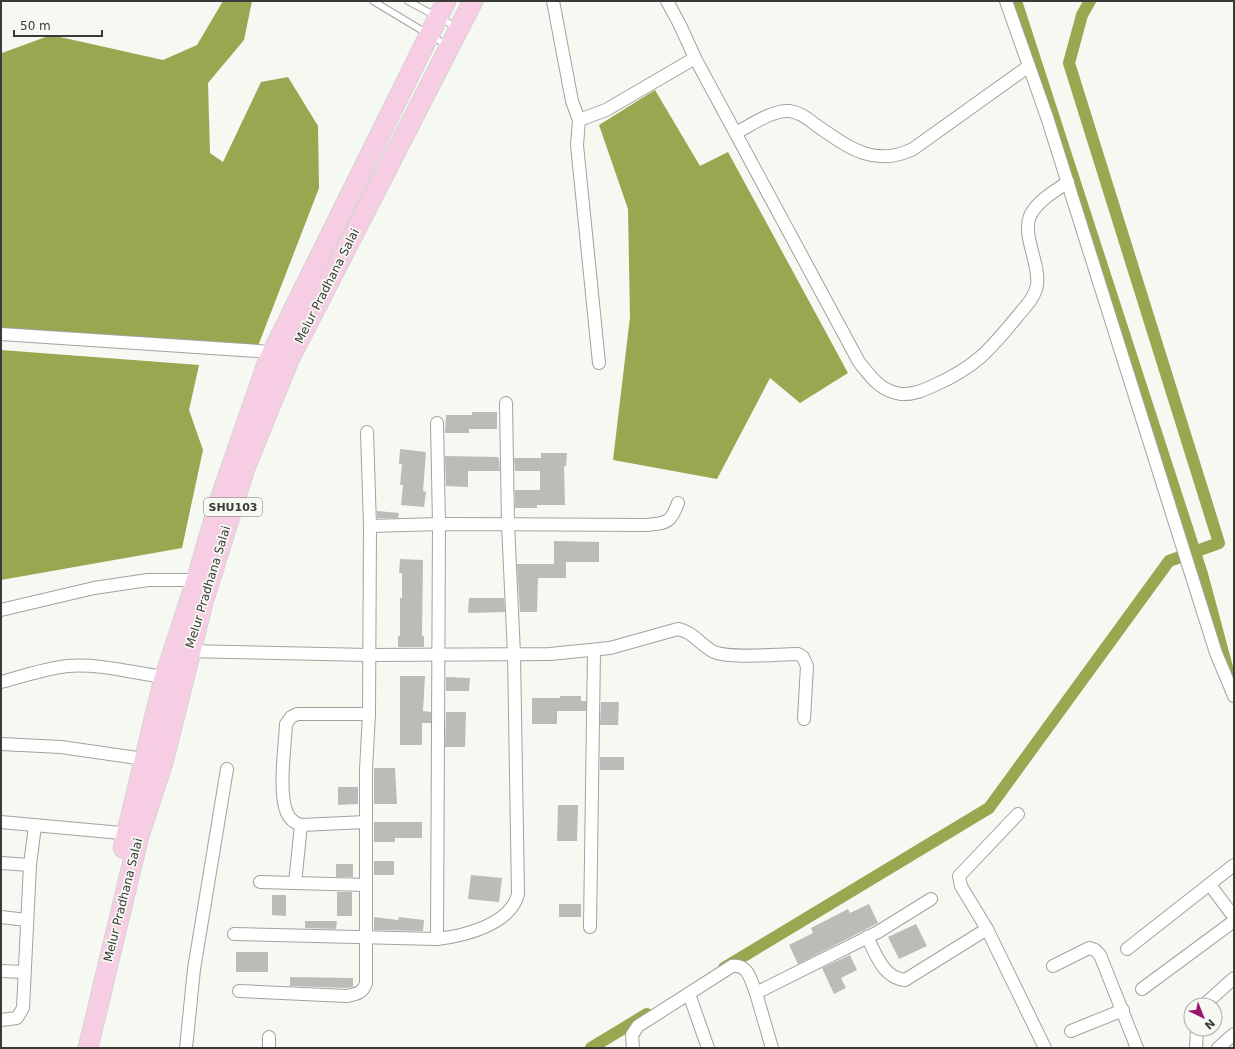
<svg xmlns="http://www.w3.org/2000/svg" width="1235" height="1049" font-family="'DejaVu Sans',sans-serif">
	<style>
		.water { fill: #9ba650 }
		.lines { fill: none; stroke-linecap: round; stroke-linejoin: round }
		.canal { stroke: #9ba650; stroke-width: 12 }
		.building { fill: #bbbcb7 }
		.lane-casing { stroke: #a2a39e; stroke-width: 8 }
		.street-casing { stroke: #a2a39e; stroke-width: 14 }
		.primary-casing { stroke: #d4d4d3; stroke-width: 21 }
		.lane { stroke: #fff; stroke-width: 6 }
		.street { stroke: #fff; stroke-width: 12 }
		.primary { stroke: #f7cde3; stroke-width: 19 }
		.labels { text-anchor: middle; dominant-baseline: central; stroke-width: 3.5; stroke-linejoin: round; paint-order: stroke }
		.shield { fill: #f6f8f2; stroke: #727370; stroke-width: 1 }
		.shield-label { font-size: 11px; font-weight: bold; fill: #3a3a38 }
		.street-label { font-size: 12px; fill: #3a3a38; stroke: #f6f8f2 }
	</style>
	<rect width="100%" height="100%" fill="#f6f8f2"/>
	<g class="water">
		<path d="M223,1h29l-8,39 -36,43 2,70 13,9 38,-80 27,-5 30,49 1,62 -61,158 -257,-17 1,-276 49,-18 112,25 34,-15z"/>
		<path d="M655,90l45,76 28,-14 120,221 -48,30 -30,-25 -53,101 -104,-19 17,-143 -2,-108 -29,-84z"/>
		<path d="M1,350l198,15 -10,45 14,40 -21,98 -181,32z"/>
	</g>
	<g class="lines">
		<g class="canal">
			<path d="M1016,1l186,573 26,97"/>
			<path d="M724,968l265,-160 180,-247 50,-18 -150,-480 13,-48 8,-14"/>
			<path d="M591,1048l56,-34"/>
		</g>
	</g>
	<g class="building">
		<path d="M472,412h25v17h-28v4h-24l1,-18h26z"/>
		<path d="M400,449l26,3 -3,39 3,1 -2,15 -23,-2 2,-20h-3l2,-21h-3z"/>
		<path d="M541,453h26l-1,13h-2l1,39h-28v3h-22v-18h25v-19h-25l-1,-13h27z"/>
		<path d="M445,456l52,1 2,1 1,13h-32v16l-22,-1z"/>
		<path d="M377,511l22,2 -1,5h-21z"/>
		<path d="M554,541l45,1v20h-33v16h-28l-1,34h-17l-3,-48h37z"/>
		<path d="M400,559l23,1 -1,76h2v11h-26v-11h2v-38h2v-25h-3z"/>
		<path d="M469,598h35l1,14 -37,1z"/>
		<path d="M400,676h25l-2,35 8,1v11h-9v22h-22z"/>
		<path d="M446,677l24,1 -1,13h-23z"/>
		<path d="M560,696h21v5h5v10h-29v13h-25v-26h28z"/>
		<path d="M601,702h18l-1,23h-18z"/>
		<path d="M446,712h20l-1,35h-20z"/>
		<rect x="600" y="757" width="24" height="13"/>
		<path d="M374,768h21l2,36h-23z"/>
		<path d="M338,787h20v17l-20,1z"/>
		<path d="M558,805h20l-1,36h-20z"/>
		<path d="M374,822h48v16h-27v4h-21z"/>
		<rect x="374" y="861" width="20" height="14"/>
		<rect x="336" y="864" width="17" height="13"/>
		<path d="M471,875l31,3 -3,24 -31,-3z"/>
		<rect x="337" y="892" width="15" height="24"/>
		<path d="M272,895h14v21l-14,-1z"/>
		<rect x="559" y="904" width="22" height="13"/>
		<path d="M869,904l9,19 -80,41 -9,-19 24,-12 -2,-5 37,-19 2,4z"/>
		<path d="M374,917l24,3 1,-3 25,3 -1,11 -49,-1z"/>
		<path d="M305,921h32l-1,8 -31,-1z"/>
		<path d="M916,924l11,22 -28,13 -11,-22z"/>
		<rect x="236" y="952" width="32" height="20"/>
		<path d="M850,955l7,15 -16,8 5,10 -12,6 -12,-26z"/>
		<path d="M290,977l63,1v9l-7,1 -56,-2z"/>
	</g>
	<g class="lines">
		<g class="lane-casing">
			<g id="lane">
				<path d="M373,1l75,45"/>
				<path d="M408,1l50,27"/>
			</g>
		</g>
		<g class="street-casing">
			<g id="street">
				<path d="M553,1l19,100 7,19 27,-10 89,-52"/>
				<path d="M667,1l13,24 15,33 164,304c12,15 21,29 42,32 12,1 23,-4 34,-9 40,-18 54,-34 81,-67 8,-10 19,-20 21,-33 3,-22 -15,-49 -7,-69 7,-15 25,-25 38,-34"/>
				<path d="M1006,1l41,116 169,536 18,43"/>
				<path d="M579,120l-2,25 22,218"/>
				<path d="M736,133c15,-8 36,-23 53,-22 11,1 19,8 27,14 32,22 58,43 97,24l116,-83"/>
				<path d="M1,334l272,18"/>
				<path d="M437,423l2,101 -2,415"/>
				<path d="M370,526l69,-2 208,1c21,-2 24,-3 31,-22"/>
				<path d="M1,610l93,-22 54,-8h54"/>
				<path d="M185,651l183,4 182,-1 60,-6 68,-19c16,3 22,16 36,23 17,7 64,2 84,2l5,3 4,9 -3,53"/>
				<path d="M1,682c22,-6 43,-13 66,-16 30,-3 67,7 97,11"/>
				<path d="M1,744l60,3 83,12"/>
				<path d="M1,822l131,12"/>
				<path d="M366,822l-65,3c-6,-2 -11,-5 -14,-12 -9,-20 -2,-66 -1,-89l5,-7 6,-3h72"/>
				<path d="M1,863l29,2"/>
				<path d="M260,882l106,3"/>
				<path d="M295,883l6,-58"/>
				<path d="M1210,885l24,32"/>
				<path d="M1,917l26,3"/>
				<path d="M590,927l4,-277"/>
				<path d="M987,929l58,119"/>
				<path d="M234,934l203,5c28,-3 74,-15 81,-45l-4,-240 -6,-130 -2,-121"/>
				<path d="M867,937c9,17 16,41 38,43l82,-51 -26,-43 -2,-10 59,-62"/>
				<path d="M1127,949l107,-84"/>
				<path d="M1053,966l36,-18 6,2 5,5 37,93"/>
				<path d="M1,971l23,1"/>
				<path d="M1142,989l92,-68"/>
				<path d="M239,991l108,5c10,-2 16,-3 19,-13v-213l3,-56 1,-188 -3,-94"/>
				<path d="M756,993l16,55"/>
				<path d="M689,994l19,54"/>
				<path d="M1204,1005l30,-27"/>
				<path d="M1,1020l16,-2 6,-10 7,-143 5,-39"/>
				<path d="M1071,1031l52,-21"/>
				<path d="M186,1048l8,-79 33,-200"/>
				<path d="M269,1048v-11"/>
				<path d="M633,1048l-1,-13 6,-9 94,-60c16,-3 19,15 24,27l122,-61 53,-33"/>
				<path d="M1196,1048l1,-19"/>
				<path d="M1218,1048l16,-14"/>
			</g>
		</g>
		<g class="primary-casing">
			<g id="primary">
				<path d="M123,848l40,-166 33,-101 23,-79 49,-141 178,-360"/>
				<path d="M88,1048l51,-212 25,-77 39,-156 42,-135 44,-108 184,-359"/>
			</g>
		</g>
		<use href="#lane" class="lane"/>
		<use href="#street" class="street"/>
		<use href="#primary" class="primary"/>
	</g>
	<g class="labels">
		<rect class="shield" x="204" y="498" width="58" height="18" rx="3"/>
		<g class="shield-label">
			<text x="233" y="507">SHU103</text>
		</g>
		<g class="street-label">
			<text transform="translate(327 286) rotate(-63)">Melur Pradhana Salai</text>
			<text transform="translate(208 587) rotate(-73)">Melur Pradhana Salai</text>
			<text transform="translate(123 900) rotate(-76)">Melur Pradhana Salai</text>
		</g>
	</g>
	<rect width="1235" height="1049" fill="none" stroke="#3a3a38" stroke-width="4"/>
	<g transform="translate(1203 1017) rotate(137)"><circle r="19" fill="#f6f8f2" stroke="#abaca8"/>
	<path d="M0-3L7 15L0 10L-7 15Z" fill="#99186e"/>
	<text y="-6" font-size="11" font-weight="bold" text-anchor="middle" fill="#3a3a38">N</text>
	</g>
	<path d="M14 30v6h88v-6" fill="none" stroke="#3a3a38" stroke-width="2"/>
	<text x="20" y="30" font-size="12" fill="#3a3a38" stroke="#f6f8f2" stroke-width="3" paint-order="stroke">50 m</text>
</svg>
